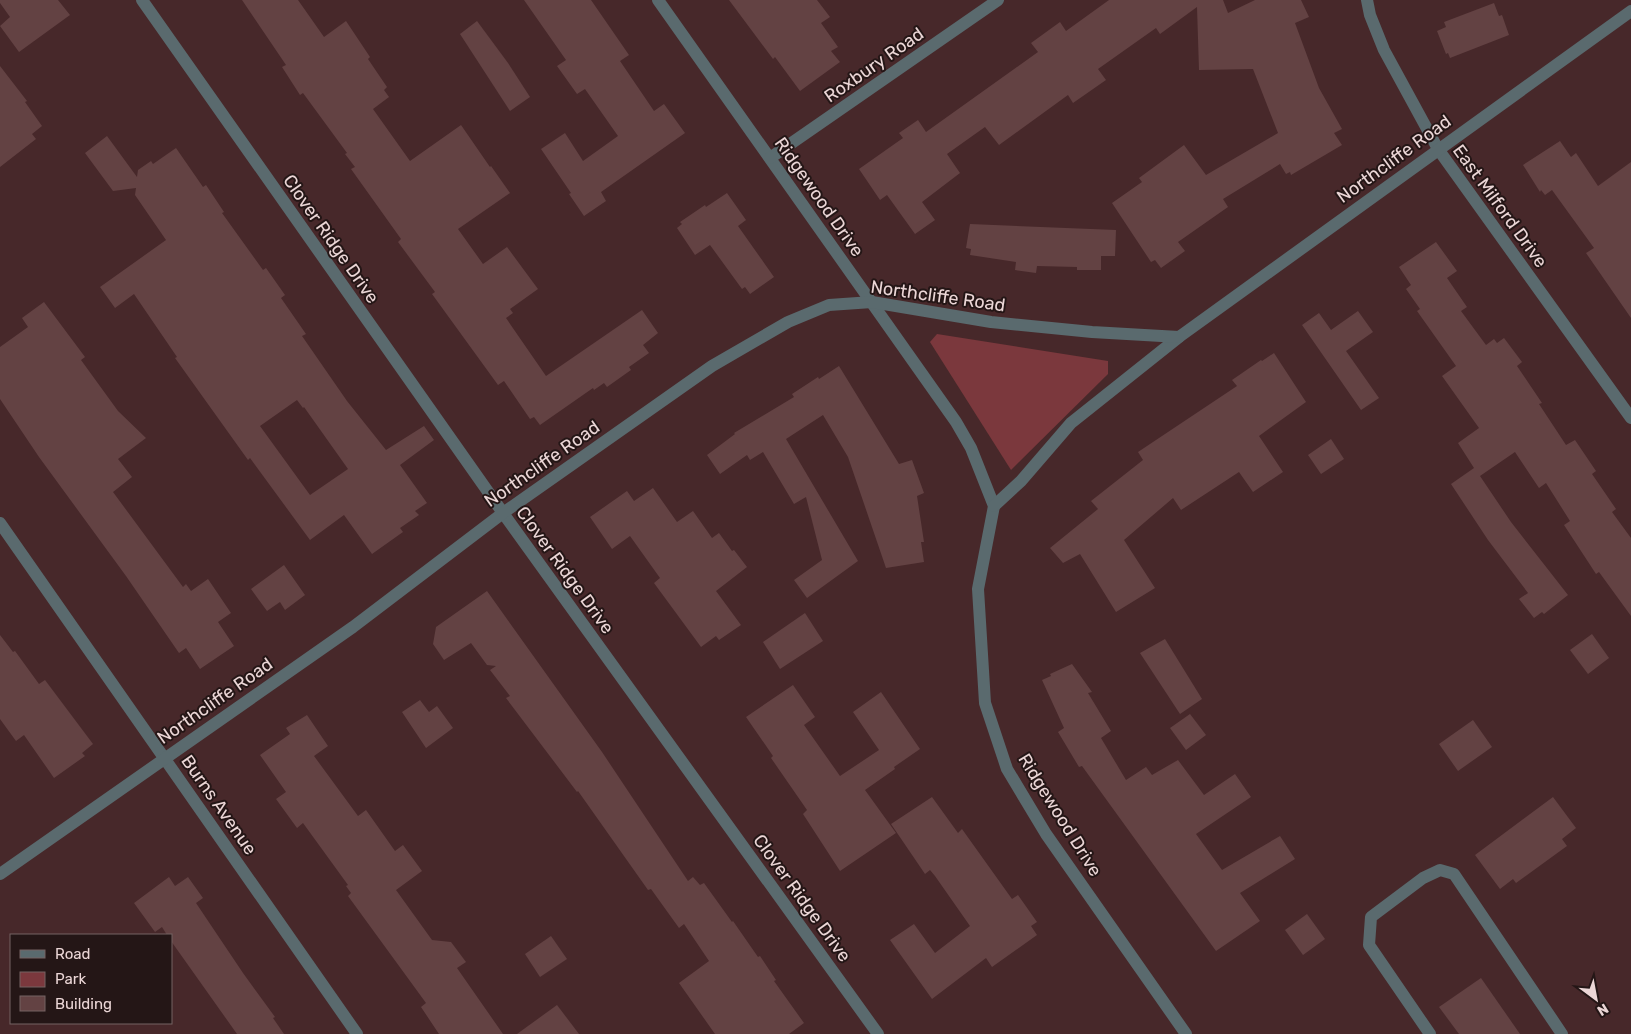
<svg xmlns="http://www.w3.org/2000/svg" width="1631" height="1034" font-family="Rubik,sans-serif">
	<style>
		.green { fill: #7b383d }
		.building { fill: #634243; fill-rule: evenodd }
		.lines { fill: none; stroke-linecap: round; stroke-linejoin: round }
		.minor { stroke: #5a6a6e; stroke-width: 12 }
		.labels { text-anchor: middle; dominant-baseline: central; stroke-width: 4; stroke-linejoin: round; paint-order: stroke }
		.street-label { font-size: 18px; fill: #ebd6d6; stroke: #241616 }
	</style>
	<rect width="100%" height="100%" fill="#47282a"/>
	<path class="green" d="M937,334l171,27v13l-97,96 -81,-128z"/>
	<g class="building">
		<path d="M0,0h58l12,15 -51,37 -19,-26 10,-9 -10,-14z"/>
		<path d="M242,0h56l26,37 22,-16 24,36 -2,2 19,28 -3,3 5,7 -16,12 37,52 51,-36 29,42 1,-1 19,27 -52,36 25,35 24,-17 31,42 -28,20 3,4 -7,5 40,58 96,-66 16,23 -15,12 6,8 -20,14 2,3 -24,17 -3,-4 -10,7 -1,-2 -53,37 -6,-8 -4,2 -26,-38 -6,4 -66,-91 3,-2 -37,-50 3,-3 -50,-70 4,-2 -10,-13 2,-1 -44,-60 -3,2 -18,-28 4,-2z"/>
		<path d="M524,0h67l38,55 -9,6 34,50 10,-7 21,29 -84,59 5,9 -22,15 -15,-22 2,-1 -30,-44 24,-16 18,28 35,-25 -33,-47 -8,5 -20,-28 9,-6z"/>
		<path d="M729,0h88l13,17 -9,6 17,24 -7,4 9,11 -40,29 -25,-34 -2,2z"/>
		<path d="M1109,0h114l5,13 27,-13h46l8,17 -14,6 24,65 23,41 -8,4 8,12 -51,30 -1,-3 -4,2 -6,-10 -57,35 5,8 -50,35 7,9 -24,17 -6,-8 -4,2 -39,-59 30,-21 -3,-4 45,-33 22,30 72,-42 -25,-64 -54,1 -2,-63 -37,27 -4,-6 -58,41 8,11 -33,23 -5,-8 -69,50 -14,-18 -38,27 13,19 -38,29 13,18 -20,14 -28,-39 -7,5 -21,-31 44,-31 -4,-5 19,-13 8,12 112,-80 -7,-9 29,-21 6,9z"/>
		<path d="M1494,3l5,13 3,-1 7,20 -59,23 -2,-5 -2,1 -9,-23 9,-4 -2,-5z"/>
		<path d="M477,21l31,42 22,34 -20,14 -50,-77z"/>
		<path d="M0,66l27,35 -2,1 17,24 -10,8 4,5 -36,28z"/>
		<path d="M107,136l30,41 1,-7 13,-9 2,3 23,-16 27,39 3,-2 18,27 -2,1 41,57 3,-2 19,27 -4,3 25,36 -4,2 45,65 39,49 38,-24 10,14 -34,25 27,38 -12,8 4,4 -19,13 3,4 -31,22 -28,-39 -34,25 -60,-82 -2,2 -73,-102 2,-1 -43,-63 -19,14 -15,-21 66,-47 -31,-45 1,-7 -23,3 -28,-38zM297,400l6,8 1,-1 44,62 -38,26 -50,-69z"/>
		<path d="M1560,141l11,16 5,-4 22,33 33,-24v156l-45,-65 8,-5 -42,-58 -7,5 -4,-5 -1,2 -17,-27z"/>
		<path d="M727,193l19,27 -8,6 36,51 -24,17 -5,-7 -3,2 -32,-44 -15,10 -18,-27 5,-4 -2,-2 25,-17 1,2z"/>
		<path d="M970,224l146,6 -1,26h-14v14h-24v-3l-40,-1 -1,7 -21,-3 1,-8 -46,-7 1,-6 -5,-1z"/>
		<path d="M1436,242l21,29 -10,7 20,29 -6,4 25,34 8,-6 3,4 7,-5 18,24 -5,4 25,37 -3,1 27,41 9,-5 21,31 -4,3 24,35 -4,3 19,26v78l-32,-44 -3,2 -32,-49 6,-4 -24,-38 -7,5 -24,-36 -35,24 31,46 57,73 -24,19 -2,-2 -8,6 -15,-19 9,-6 -40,-53 -37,-56 23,-16 -16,-25 21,-15 -37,-52 14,-10 -39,-55 3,-2 -14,-20 5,-4 -12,-18z"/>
		<path d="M44,302l41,55 -4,3 37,51 28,27 -28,21 14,18 -19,15 70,95 3,-3 5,7 17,-12 23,34 -13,9 16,24 -34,23 -14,-21 -7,5 -53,-77 -87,-119 -39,-58v-52l28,-20 -6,-9z"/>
		<path d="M1358,311l15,21 -27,19 33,47 -18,12 -59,-85 17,-12 12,17z"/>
		<path d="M1274,353l32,49 -47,34 24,36 -30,20 -14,-20 -58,38 -8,-12 -49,42 31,48 -39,24 -36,-58 -17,9 -13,-15 48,-39 -7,-8 52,-41 -5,-8 99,-66 -5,-6 29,-20 1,1z"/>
		<path d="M839,366l60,98 13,-4 12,33 -7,3 7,46h-3l3,20 -38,6 -38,-111 -25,-42 -37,24 72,122 -51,37 -13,-18 28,-20 -16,-63 -12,7 -31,-52 -13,8 -3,-5 -27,19 -13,-19 28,-21 -1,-1 60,-36 -2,-3 26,-17 1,2z"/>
		<path d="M1331,439l13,20 -23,15 -13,-19z"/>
		<path d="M653,488l24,34 16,-11 19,27 7,-5 13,18 2,-1 13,17 -31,24 25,34 -22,15 -3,-4 -15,11 -47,-64 6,-5 -30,-42 -18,13 -22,-32 37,-26 7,10z"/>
		<path d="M284,565l21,30 -20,15 -5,-8 -13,9 -16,-22z"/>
		<path d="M487,591l115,161 86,129 5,-4 7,8 4,-2 28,39 1,-1 25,36 2,-1 16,24 -2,1 30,42 -15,11h-74l-36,-51 30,-22 -25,-37 -5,4 -28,-39 -3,1 -70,-99 -1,1 -71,-94 4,-2 -20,-26 6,-4 -9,-1 -16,-22 -27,17 -11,-16 3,-17z"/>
		<path d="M805,613l18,28 -43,28 -17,-27z"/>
		<path d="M1592,634l17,24 -21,16 -18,-24z"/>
		<path d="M0,635l13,17 2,-1 24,33 6,-4 48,64 -11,9 3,3 -31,22 -30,-43 -8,6 -16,-22z"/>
		<path d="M1165,639l37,60 -22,15 -40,-61z"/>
		<path d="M1072,664l20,28 -4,1 23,38 -10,7 25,42 20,-13 6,8 26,-15 26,35 31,-21 16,23 -55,37 26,36 58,-34 15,23 -55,34 20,28 -44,30 -134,-185 -3,1 -21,-35 6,-4 -22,-48 9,-4 -1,-2z"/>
		<path d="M793,685l22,32 -11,8 36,51 39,-26 -26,-38 28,-20 39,57 -26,18 1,2 -30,21 31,43 -56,38 -37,-57 4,-4 -36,-52 2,-2 -27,-39z"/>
		<path d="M420,700l9,12 8,-6 16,22 -27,20 -24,-36z"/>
		<path d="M1190,714l16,21 -20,15 -16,-22z"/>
		<path d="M307,715l21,31 -14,10 44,60 8,-6 29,41 8,-6 19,26 -26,19 36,50 19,2 15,20 -9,6 46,66h-64l-18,-27 5,-4 -78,-107 3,-3 -5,-7 2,-1 -45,-62 -6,5 -21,-29 10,-7 -26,-37 30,-21 -4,-6z"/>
		<path d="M1473,720l19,27 -34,24 -19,-27z"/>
		<path d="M932,797l26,36 4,-4 50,70 6,-4 19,27 -6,4 6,9 -45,32 -6,-9 -54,41 -42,-59 24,-16 21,29 35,-27 -35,-50 -5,-6 -5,4 -34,-50z"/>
		<path d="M1553,797l23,31 -14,11 5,7 -51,37 -3,-4 -13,10 -25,-34z"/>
		<path d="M169,877l6,9 13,-9 15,21 -7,5 47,70 32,44 -2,1 11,16h-47l-66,-93v-6h-4l-5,-8 -7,5 -21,-29z"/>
		<path d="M1307,914l18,25 -22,16 -18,-25z"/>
		<path d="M551,936l16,23 -27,18 -15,-23z"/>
		<path d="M1481,978l39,56h-61l-20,-27z"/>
		<path d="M557,1005l22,29h-62z"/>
	</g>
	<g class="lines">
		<g class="minor">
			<path d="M142,0l361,513 375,521"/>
			<path d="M658,0l298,422 15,26 23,58 -16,83 7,114 22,66 39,65 140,200"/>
			<path d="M1367,0l3,15 14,35 54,99 193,269"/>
			<path d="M770,158l228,-158"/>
			<path d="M994,506l27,-25 50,-58 108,-86"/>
			<path d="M0,523l357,511"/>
			<path d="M0,874l353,-247 150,-114 209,-147 76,-44 41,-17 43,-3 119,20 101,10 87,5 452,-326"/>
			<path d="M1430,1034l-61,-89 2,-28 52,-39 17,-8 14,4 108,160"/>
		</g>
	</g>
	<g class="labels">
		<g class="street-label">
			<text transform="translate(874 65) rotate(-35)">Roxbury Road</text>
			<text transform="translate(1394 159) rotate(-36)">Northcliffe Road</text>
			<text transform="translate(819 197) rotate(55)">Ridgewood Drive</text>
			<text transform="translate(1500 206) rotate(54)">East Milford Drive</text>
			<text transform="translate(331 239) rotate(55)">Clover Ridge Drive</text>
			<text transform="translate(938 296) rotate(8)">Northcliffe Road</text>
			<text transform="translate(542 464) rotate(-35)">Northcliffe Road</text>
			<text transform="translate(565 570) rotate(54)">Clover Ridge Drive</text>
			<text transform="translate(215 701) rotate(-35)">Northcliffe Road</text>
			<text transform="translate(219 805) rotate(55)">Burns Avenue</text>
			<text transform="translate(1060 815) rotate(58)">Ridgewood Drive</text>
			<text transform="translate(802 898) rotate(54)">Clover Ridge Drive</text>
		</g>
	</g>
	<rect x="10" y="934" width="162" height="90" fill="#241616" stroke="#746363"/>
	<rect x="20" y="950" width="25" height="8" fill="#5a6a6e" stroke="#746363"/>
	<text x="55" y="959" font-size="15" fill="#ebd6d6">Road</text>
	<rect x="20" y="972" width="25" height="15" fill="#7b383d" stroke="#746363"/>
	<text x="55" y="984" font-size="15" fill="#ebd6d6">Park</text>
	<rect x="20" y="996" width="25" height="15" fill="#634243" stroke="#746363"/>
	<text x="55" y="1009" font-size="15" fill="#ebd6d6">Building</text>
	<g transform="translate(1596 999) rotate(148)" stroke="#241616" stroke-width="4" paint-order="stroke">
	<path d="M0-4L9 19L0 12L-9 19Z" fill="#ebd6d6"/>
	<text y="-8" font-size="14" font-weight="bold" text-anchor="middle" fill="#ebd6d6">N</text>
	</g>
</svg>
